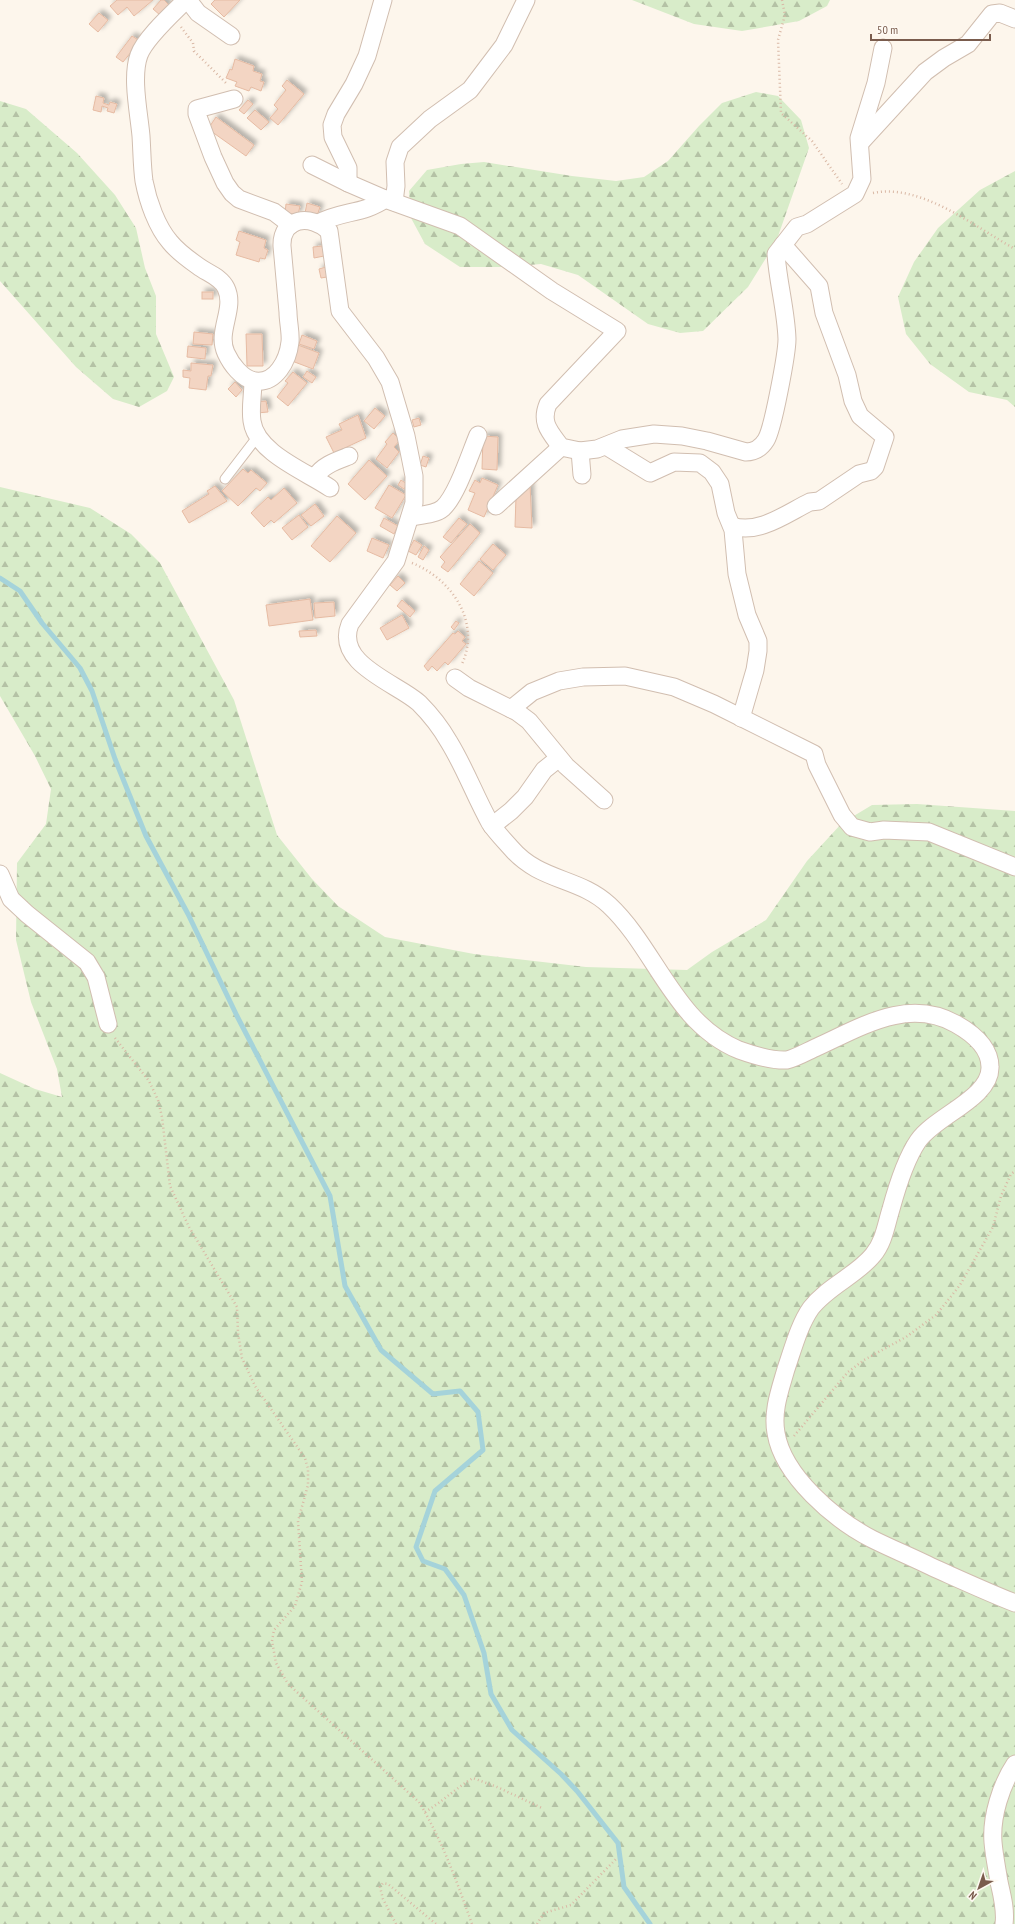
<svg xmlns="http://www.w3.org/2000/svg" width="1015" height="1924" font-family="'PT Sans Narrow',sans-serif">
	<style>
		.forest { fill: url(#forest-firs) }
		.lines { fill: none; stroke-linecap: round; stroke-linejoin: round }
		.stream { stroke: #a5d3da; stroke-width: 5 }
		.building { fill: #f3d5c3; stroke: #e6bba3; filter: url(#shadow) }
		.service-casing { stroke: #d1beb0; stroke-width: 11 }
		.minor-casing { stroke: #d1beb0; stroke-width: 19 }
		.path { stroke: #d9b8a5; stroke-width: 2.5; stroke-dasharray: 1 3; stroke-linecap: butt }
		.service { stroke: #fff; stroke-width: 9 }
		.minor { stroke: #fff; stroke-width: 17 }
	</style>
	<defs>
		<pattern id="forest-firs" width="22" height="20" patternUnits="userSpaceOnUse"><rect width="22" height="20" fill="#d8ecc9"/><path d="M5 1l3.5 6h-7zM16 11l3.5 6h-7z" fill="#b4c2a5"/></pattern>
		<filter id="shadow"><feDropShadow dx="3.5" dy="-3.5" stdDeviation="2" flood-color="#0004"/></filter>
	</defs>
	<rect width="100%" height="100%" fill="#fdf6ec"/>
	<g class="forest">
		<path d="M632,0h198l-3,6 -28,15 -57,10 -48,-7z"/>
		<path d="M756,92l22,4 23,24 8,28 -33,94 -28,45 -45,44 -23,2 -32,-9 -70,-49 -37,-11 -35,3h-46l-35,-23 -14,-26 -2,-27 18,-21 34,-6 23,-2 88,14 44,5 28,-4 24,-16 31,-35 23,-23z"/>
		<path d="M0,101l26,8 51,44 38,42 21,33 9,40 11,28v38l18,43 -7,14 -28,16 -26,-8 -37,-32 -76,-86z"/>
		<path d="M1015,171v236l-8,-7 -38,-8 -39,-28 -24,-30 -8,-37 16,-35 24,-34 42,-38z"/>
		<path d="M0,487l90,21 41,26 29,29 74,137 43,135 35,44 26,27 47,31 89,17 112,13 101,3 25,-18 54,-32 41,-59 35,-38 30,-18 45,-1 98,7v1113h-1015v-851l35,16 27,8 -5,-28 -26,-67 -15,-62 1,-77 29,-39 5,-35 -16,-33 -35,-60z"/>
	</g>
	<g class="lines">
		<path class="stream" d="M0,578l20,13 22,32 38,45 12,23 23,68 31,77 42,78 49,102 93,180 15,90 36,64 52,44 27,-3 18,21 5,38 -48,41 -19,56 7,14 22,8 19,26 20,58 7,41 21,36 49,44 16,17 41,52 6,44 26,37"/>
	</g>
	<g class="building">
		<path d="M117,0h36l-19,16 -7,-9 -9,8 -8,-9z"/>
		<path d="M161,0h3l5,5 -9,10 -7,-6z"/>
		<path d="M215,0h25l-16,17 -13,-13z"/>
		<path d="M99,13l9,7 -10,12 -9,-8z"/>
		<path d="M132,36l8,5 -17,21 -7,-5z"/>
		<path d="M235,59l19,7 -1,5 9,3 -2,7 4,1 -3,9 -10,-4 -2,4 -14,-5 2,-4 -11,-4 4,-9 2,1z"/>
		<path d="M287,80l17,14 -26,31 -8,-7 8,-9 -4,-4 12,-15 -4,-4z"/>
		<path d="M96,96l8,2 -1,5 6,2 1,-3 7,2 -3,9 -7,-2 1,-3 -6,-2 -1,6 -8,-2z"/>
		<path d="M248,100l5,4 -9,10 -5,-4z"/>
		<path d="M255,110l14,12 -8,8 -14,-12z"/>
		<path d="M216,117l38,28 -8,11 -38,-27z"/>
		<path d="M307,203l13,4 -3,9 -12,-3z"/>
		<path d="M286,204l14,2 -2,9 -13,-2z"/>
		<path d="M239,231l27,9 -2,8 4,2 -3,9 -5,-1 -1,4 -23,-7 4,-13 -4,-2z"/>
		<path d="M322,246l2,10 -10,2 -1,-11z"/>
		<path d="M326,267l1,10 -6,1 -2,-9z"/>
		<rect x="202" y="292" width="11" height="7"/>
		<path d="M194,332l19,2 -1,11 -19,-1z"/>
		<path d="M246,334h16l1,32h-16z"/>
		<path d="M302,335l15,6 -3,8 -15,-5z"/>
		<path d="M298,345l21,8 -6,16 -21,-8z"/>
		<path d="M188,346l18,2 -1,11 -18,-2z"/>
		<path d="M191,363l22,2 -2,11h-3l-2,14 -17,-2 1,-10 -7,-1v-7l8,1z"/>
		<path d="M307,371l9,6 -4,6 -9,-6z"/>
		<path d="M293,372l14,11 -19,23 -11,-9 11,-14 -3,-2z"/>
		<path d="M235,382l7,8 -6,7 -8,-8z"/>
		<path d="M266,401l2,11 -11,1 -1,-11z"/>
		<path d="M375,408l10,8 -11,13 -10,-8z"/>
		<path d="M358,415l8,23 -32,15 -8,-16 16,-7 -3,-6z"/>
		<path d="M419,418l2,7 -7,2 -2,-7z"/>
		<path d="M393,433l7,7 -6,7 5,5 -12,16 -11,-9 11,-15 -2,-2z"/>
		<path d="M483,436l15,1 -1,33 -15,-1z"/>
		<path d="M423,456l6,2 -3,9 -6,-2z"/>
		<path d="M369,460l18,16 -22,24 -17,-16z"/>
		<path d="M243,469l5,4 3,-3 16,13 -7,8 -4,-3 -18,18 -16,-15z"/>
		<path d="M482,478l16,7 -14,32 -16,-7 7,-17 -6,-2 6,-11 5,3z"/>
		<path d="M401,480l6,4 -3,5 -6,-4z"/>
		<path d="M530,484l2,44 -17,-1 1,-30z"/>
		<path d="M389,485l17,10 -14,23 -17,-10z"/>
		<path d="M215,486l12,15 -38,22 -7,-12 27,-17 -2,-3z"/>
		<path d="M284,488l13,15 -23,20 -3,-3 -7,7 -13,-14 17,-16 3,3z"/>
		<path d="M315,504l9,12 -13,10 -10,-11z"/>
		<path d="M299,515l9,12 -16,13 -10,-12z"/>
		<path d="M337,516l19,17 -26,29 -19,-16z"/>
		<path d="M384,518l14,8 -4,8 -14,-8z"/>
		<path d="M459,518l8,6 -16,19 -8,-6z"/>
		<path d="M470,524l10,9 -32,39 -7,-5 4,-5 -5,-5z"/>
		<path d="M372,538l17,7 -6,13 -16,-7z"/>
		<path d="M414,540l8,5 -6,10 -8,-4z"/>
		<path d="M493,544l13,11 -13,15 -13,-11z"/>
		<path d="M424,546l5,4 -6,10 -5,-3z"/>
		<path d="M479,561l14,12 -19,23 -14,-12z"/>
		<path d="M398,576l7,7 -8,8 -7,-6z"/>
		<path d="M310,599l3,21 -44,6 -3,-21z"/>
		<path d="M402,600l13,11 -5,6 -13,-11z"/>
		<path d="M334,602l1,14 -20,2 -1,-15z"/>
		<path d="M402,615l7,13 -22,12 -7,-12z"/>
		<path d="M456,621l3,2 -5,7 -3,-3z"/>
		<path d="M316,630l1,6 -17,1 -1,-6z"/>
		<path d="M458,631l7,6 -3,4 4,3 -18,21 -3,-3 -8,9 -5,-5 -4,5 -4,-5 29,-33 2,1z"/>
	</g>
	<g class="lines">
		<g class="service-casing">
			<path id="service" d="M225,479l33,-43"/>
		</g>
		<g class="minor-casing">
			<g id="minor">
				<path d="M186,0c-13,13 -41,38 -47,55 -8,22 0,58 2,81 1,15 1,31 3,45 4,21 13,46 26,61 8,10 18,17 28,24 9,7 23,11 28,22 10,21 -10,43 0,65 5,11 16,26 29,28 21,3 33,-21 35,-39 1,-9 -2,-20 -2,-30 -2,-22 -4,-44 -6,-66 -1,-29 29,-32 47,-15l11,80 36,47 14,24 16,54 8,40v27l-18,58 -46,63c-16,40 47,59 69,79 12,12 22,25 30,39 16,26 26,54 41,81 6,9 14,17 21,25 29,34 68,29 98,57 47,44 65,118 130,145 14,5 33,11 48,10 9,-2 21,-9 30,-13 44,-20 91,-50 139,-23 16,9 34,23 34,43 1,31 -55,49 -72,74 -13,19 -21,46 -27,68 -5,16 -7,33 -18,46 -16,20 -45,31 -62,53 -12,17 -18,41 -25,61 -6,21 -14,42 -10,64 7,43 59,87 96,106 20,10 40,18 60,28 27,12 55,25 83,36"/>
				<path d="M188,0l10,13 33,23"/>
				<path d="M234,99l-37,10v5l16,43 12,26 7,10 7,6 35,13 17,13"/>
				<path d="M860,143l65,-71 19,-14 24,-14 24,-30 8,-1 15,6"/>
				<path d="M312,165l36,18 37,16 75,27 92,65 65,40 -69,73c-8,19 2,28 13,43l19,4 17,-2 25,-10 32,-5 28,2 25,5 39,11c9,0 15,-4 20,-12 7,-11 21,-87 21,-101 -1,-29 -9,-56 -11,-85l21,-27 10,-3 48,-30 7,-15 -3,-41 17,-55 7,-35"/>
				<path d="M348,183v-15l-15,-31 -1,-12 4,-11 18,-30 13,-28 16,-56"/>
				<path d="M394,202l2,-16 -1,-24 5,-15 30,-28 40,-29 34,-45 22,-45"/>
				<path d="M319,223c21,-12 46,-9 66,-24"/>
				<path d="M253,381c0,13 -3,27 -1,40 4,32 55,51 78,67"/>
				<path d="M606,446l44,27 24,-11 26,1 12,9 8,12 6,29 7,17 4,44 10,41 11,26v10l-3,19 -14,48"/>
				<path d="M580,451l2,24"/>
				<path d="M315,477c8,-12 21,-16 34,-21"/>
				<path d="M496,506l65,-59"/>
				<path d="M410,517c10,-2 25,-2 33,-9 14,-13 27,-54 35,-73"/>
				<path d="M732,526c27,9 55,-13 78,-24l9,-1 40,-27 12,-3 4,-4 10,-30 -25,-21 -7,-15 -6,-26 -23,-62 -5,-27 -36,-41"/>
				<path d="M455,678l14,10 48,24 12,9 37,45 38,34"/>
				<path d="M511,709l21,-17 27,-11 24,-4 42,-1 49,11 40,17 100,50 3,11 25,50 10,12 18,5 14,-2 45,2 86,35"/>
				<path d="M492,826l19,-15 14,-14 19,-27 15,-12"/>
				<path d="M0,874l11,25 16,15 60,48 9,15 12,47"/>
				<path d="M1004,1924c2,-14 -2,-29 -5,-42 -2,-13 -5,-27 -6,-40 -2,-25 8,-57 22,-78"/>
			</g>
		</g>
		<g class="path">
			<path d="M782,0l3,15 -7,25 3,73 31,28 30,43"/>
			<path d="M181,27l12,16 1,8 33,33"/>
			<path d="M873,193c48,-10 102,34 142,56"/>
			<path d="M412,563c40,16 69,59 50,101"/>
			<path d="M115,1038l34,43 9,19 4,17 8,69 19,41 48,80 1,26 4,25 13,28 50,72 3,11v16l-10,36 4,61 -7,24 -21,24 -2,11 4,22 12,21 131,118c23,38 38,80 53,122"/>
			<path d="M794,1436l54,-64 16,-12 42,-23 30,-22 13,-16 11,-14 33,-58 8,-31 10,-22 4,-3"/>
			<path d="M425,1812c17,-10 31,-24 48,-34l24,9 45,21"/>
			<path d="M396,1924l-13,-25 -3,-12 3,-4 5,1 48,40"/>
			<path d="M537,1924l7,-11 27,-8 45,-46"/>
		</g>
		<use href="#service" class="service"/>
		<use href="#minor" class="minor"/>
	</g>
	<g transform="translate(979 1888) rotate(220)" stroke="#fffaf3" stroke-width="3" paint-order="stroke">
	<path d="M0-3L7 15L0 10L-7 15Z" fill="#7a5c4d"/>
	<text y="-6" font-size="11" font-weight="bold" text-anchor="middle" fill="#7a5c4d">N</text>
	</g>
	<path d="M871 34v6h119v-6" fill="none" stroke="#7a5c4d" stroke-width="2"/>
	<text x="877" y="34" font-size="12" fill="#7a5c4d" stroke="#fffaf3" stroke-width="3" paint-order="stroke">50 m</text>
</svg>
